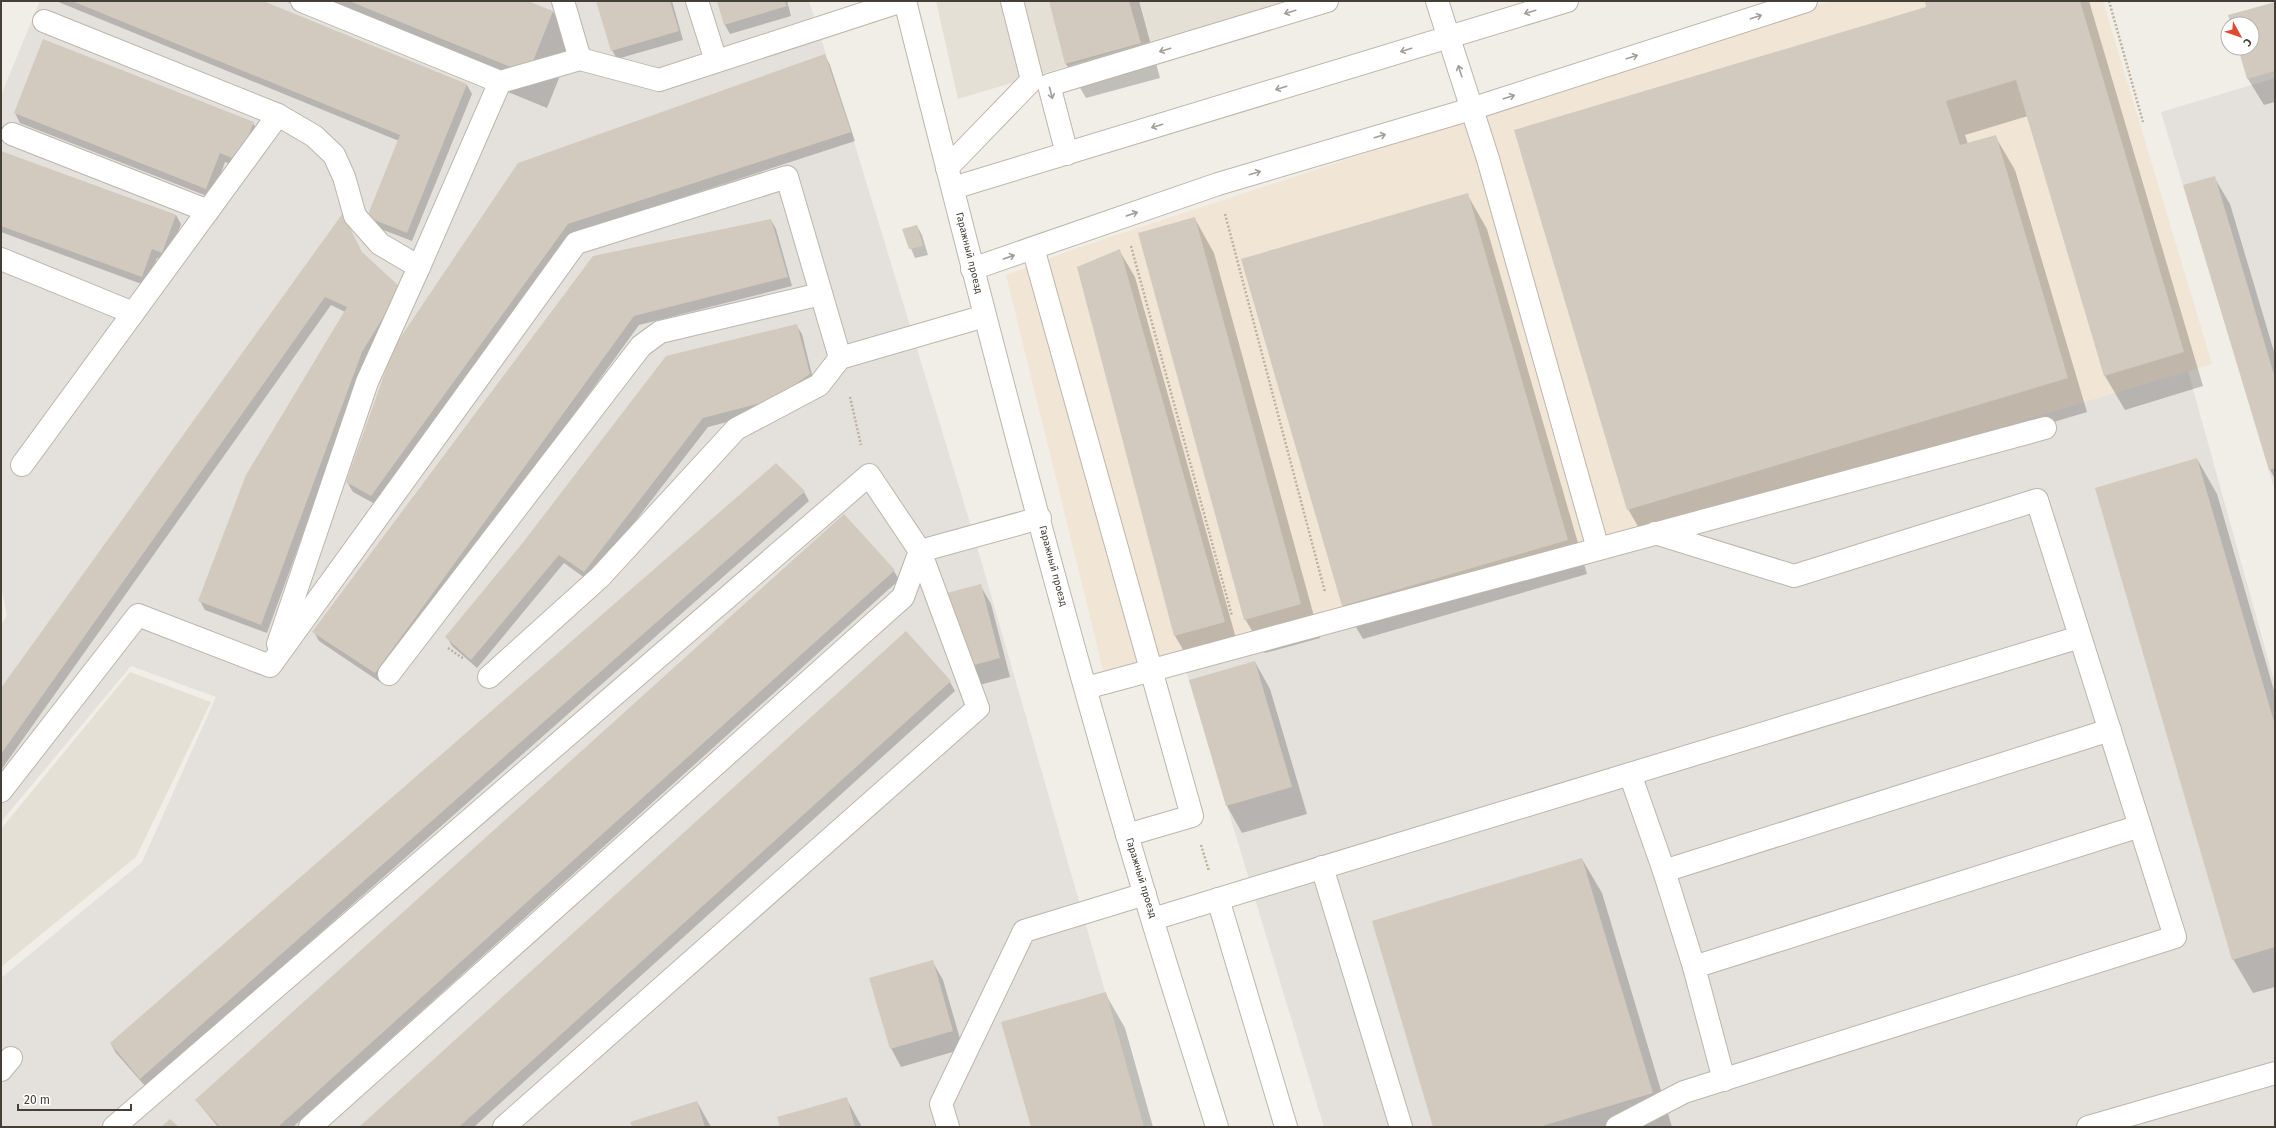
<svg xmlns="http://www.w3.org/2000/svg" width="2276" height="1128" font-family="'Fira Sans',sans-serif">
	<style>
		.residential { fill: #e5e0d6 }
		.commercial { fill: #f1e5d5 }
		.industrial { fill: #e4e0dc }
		.shadow { fill: #0003 }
		.building { fill: #d2cabe }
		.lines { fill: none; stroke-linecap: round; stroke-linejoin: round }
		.minor-casing { stroke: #bcb6ab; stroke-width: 24 }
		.path { stroke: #bcb19e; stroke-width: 2.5; stroke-dasharray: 2 2; stroke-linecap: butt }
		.minor { stroke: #fff; stroke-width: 22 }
		.oneway { stroke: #a29f9b }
		.labels { text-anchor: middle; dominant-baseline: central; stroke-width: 4; stroke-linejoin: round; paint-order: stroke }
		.street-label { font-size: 10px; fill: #443f37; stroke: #fff }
	</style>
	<rect width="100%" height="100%" fill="#f1eee7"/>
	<g class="residential">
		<path d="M936,1h349l-327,98z"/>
		<path d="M130,672l81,30 -75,155 -135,110v-138z"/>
	</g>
	<path class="commercial" d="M1831,1h272l109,363 -1103,330 -103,-419 74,-28z"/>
	<g class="industrial">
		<path d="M40,1h769l42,131 123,404 170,591h-1143v-149l141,-116 74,-165 -85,-31 -130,156v-197l6,-9 -6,-30v-491z"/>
		<path d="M2275,78v413l-114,-379z"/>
		<path d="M2188,371l87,313v443h-951l-138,-456z"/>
	</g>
	<g class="shadow">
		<path d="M56,1h205l206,84 5,9 -60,147 -39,-15 -5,-9 31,-76z"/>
		<path d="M285,1h241l27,11 19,34 -25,62z"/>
		<path d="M597,1h75l11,39 -66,19 -5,-9z"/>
		<path d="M718,1h69l4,15 -61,18 -5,-9z"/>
		<path d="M1050,1h89l21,77 -74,20 -20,-34z"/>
		<path d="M1926,1h163l114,385 -78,24 -20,-34 -77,-260 -63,19 3,9 27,-8 20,34 72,242 -439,132 -20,-35 300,-502z"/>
		<path d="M2275,3v99l-11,3 -16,-26 -9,-31h13v-24h-20z"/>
		<path d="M44,41l209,82 5,9 -14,37 -19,-7 -13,36 -192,-75 -5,-10z"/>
		<path d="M825,56l5,9 25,76 -282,92 -196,272 -24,-13 -6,-10 172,-318z"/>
		<path d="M1,152l175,63 5,9 -14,38 -10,-4 -10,28 -146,-54z"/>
		<path d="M2214,177l16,27 45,151v124l-5,-9z"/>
		<path d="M1467,194l20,35 100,345 -224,65 -20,-34z"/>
		<path d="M1195,219l19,34 106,385 -55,15 -20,-34z"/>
		<path d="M771,220l5,9 16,57 -153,39 -259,357 -61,-41 -5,-9 279,-375z"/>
		<path d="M347,223l15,30 38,35 -34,73 -99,272 -62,-23 -5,-9 145,-289 -14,-7 -330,465v-80z"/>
		<path d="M917,226l5,9 6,20 -13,3 -12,-28z"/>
		<path d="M1119,250l16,27 104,372 -48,14 -16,-27 -97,-368z"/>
		<path d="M796,325l6,9 12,49 -36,26 -70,18 -119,154 -25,-18 -87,105 -25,-22 -5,-9z"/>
		<path d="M2197,459l20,35 58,200v293l-22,6 -20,-34z"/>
		<path d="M804,492l5,9 -663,586 -30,-34 -5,-9z"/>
		<path d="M844,515l50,56 5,9 -606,547h-75l-22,-27z"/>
		<path d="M980,585l11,19 19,73 -31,8 -11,-18z"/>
		<path d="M1255,662l15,27 37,125 -65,19 -15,-27 -37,-125z"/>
		<path d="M950,682l5,9 -481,436h-114z"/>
		<path d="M1582,859l20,34 70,234h-238z"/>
		<path d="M932,961l11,19 20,69 -62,18 -10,-19z"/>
		<path d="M1105,993l20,35 28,99h-121z"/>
		<path d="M846,1098l16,29h-81z"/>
		<path d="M697,1102l14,25h-78z"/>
	</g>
	<g class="building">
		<path d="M72,1h191l204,83 -60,149 -40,-16 33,-82z"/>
		<path d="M349,1h179l25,10 -25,63z"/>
		<path d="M596,1h74l9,30 -68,20z"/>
		<path d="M717,1h68l2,5 -63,19z"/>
		<path d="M1049,1h80l12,42 -76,21z"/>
		<path d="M1925,1h155l104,351 -80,24 -88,-296 -70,21 14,44 36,-10 72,243 -441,132 -113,-380 412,-123z"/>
		<path d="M2275,2v69l-28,8 -9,-31h14v-24h-21l-3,-9z"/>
		<path d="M43,39l211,83 -15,39 -19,-8 -14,36 -192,-76z"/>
		<path d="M825,54l26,78 -283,92 -197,272 -25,-14 48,-135 124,-184z"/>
		<path d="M1,151l175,64 -14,38 -10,-4 -10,28 -141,-51z"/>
		<path d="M2215,176l60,202v90l-6,2 -86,-285z"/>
		<path d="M1468,193l100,347 -226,66 -101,-347z"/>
		<path d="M343,213l18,38 40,37 -39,64 -101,273 -63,-24 48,-126 101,-168 -22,-10 -324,457v-66z"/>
		<path d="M1195,217l106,387 -57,16 -106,-387z"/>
		<path d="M771,219l17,58 -154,39 -259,357 -63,-41 281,-376z"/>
		<path d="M917,225l6,21 -14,3 -7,-20z"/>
		<path d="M1120,249l105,373 -51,14 -97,-369z"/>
		<path d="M797,324l13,50 -37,26 -70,18 -119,154 -25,-17 -88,105 -26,-23 76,-92 145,-189z"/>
		<path d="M2197,458l78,267v222l-43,13 -137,-472z"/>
		<path d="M776,463l29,28 -665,588 -30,-36z"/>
		<path d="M844,514l51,56 -617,557h-58l-25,-27z"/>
		<path d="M981,584l19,74 -33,9 -20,-74z"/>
		<path d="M906,631l45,50 -492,446h-100z"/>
		<path d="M1255,661l37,126 -66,19 -37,-126z"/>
		<path d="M1582,858l71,235 -114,34h-106l-61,-206z"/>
		<path d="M933,960l20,71 -63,18 -21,-71z"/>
		<path d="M1106,992l38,135h-113l-30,-105z"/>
		<path d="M847,1097l8,30h-75l-3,-10z"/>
		<path d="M697,1101l8,26h-73l-2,-5z"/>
		<path d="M170,1119l9,8h-18z"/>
	</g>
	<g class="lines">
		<g class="minor-casing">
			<g id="minor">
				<path d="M302,1l198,81 80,-23 79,21 243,-79"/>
				<path d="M563,1l17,58"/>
				<path d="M697,1l19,60"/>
				<path d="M905,1c75,298 151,596 239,891 23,78 49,157 73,235"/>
				<path d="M1437,1l51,158 110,390"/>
				<path d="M44,21l234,94 36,21 20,19 10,22 11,39 25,28 39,23 81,-185"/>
				<path d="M12,134l196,77"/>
				<path d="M1067,154l-18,-69 278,-84"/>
				<path d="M947,168l85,-88 -20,-79"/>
				<path d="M953,188l614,-187"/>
				<path d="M1033,248l159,568 -65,19"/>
				<path d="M1,259l132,54"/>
				<path d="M972,269l246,-85 253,-75 335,-108"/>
				<path d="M22,465l256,-350"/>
				<path d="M278,644l89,-262 52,-115"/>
				<path d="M389,674l252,-328 19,-14 161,-38"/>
				<path d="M489,677l111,-100 136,-148 83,-44 21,-27 145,-42"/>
				<path d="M1086,688l959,-260"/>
				<path d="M2110,730l-446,141 30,96 446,-141"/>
				<path d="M1630,774l34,97"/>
				<path d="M1,791l137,-176 132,51 306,-423 211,-66 53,181"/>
				<path d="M1322,867l79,260"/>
				<path d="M1218,899l68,228"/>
				<path d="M1153,919l927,-282"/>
				<path d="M1694,967l30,113"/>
				<path d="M1,1070l10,-12"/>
				<path d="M114,1127l755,-652 51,76 -17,46 -593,530"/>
				<path d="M504,1127l474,-419 -58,-157 120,-33"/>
				<path d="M948,1127l-7,-23 83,-173 121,-37"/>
				<path d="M1617,1127l67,-35 491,-155 -138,-437 -243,76 -139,-43"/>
				<path d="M2088,1127l187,-54"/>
			</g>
		</g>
		<g class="path">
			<path d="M2109,1l34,121"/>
			<path d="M1225,214l100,378"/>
			<path d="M1131,246l101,370"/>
			<path d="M850,397l11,48"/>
			<path d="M448,648l16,11"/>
			<path d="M1201,845l8,26"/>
		</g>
		<use href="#minor" class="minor"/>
	</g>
	<defs><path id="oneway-shaft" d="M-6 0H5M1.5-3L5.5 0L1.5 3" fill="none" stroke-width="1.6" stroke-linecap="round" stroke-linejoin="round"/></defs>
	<g class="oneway">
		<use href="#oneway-shaft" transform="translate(1290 12) rotate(163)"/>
		<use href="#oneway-shaft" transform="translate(1530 12) rotate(163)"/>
		<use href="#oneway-shaft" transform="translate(1756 17) rotate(-18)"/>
		<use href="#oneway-shaft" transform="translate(1165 50) rotate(163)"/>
		<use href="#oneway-shaft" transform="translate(1406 50) rotate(163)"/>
		<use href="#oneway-shaft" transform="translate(1632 57) rotate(-18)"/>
		<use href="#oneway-shaft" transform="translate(1460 71) rotate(-108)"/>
		<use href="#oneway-shaft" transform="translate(1281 88) rotate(163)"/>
		<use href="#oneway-shaft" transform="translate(1051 93) rotate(75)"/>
		<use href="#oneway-shaft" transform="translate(1509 97) rotate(-18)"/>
		<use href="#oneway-shaft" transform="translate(1157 126) rotate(163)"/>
		<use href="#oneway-shaft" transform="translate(1380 136) rotate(-17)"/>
		<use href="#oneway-shaft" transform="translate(1255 173) rotate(-17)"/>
		<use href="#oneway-shaft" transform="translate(1132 214) rotate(-19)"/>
		<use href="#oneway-shaft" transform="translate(1009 257) rotate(-19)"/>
	</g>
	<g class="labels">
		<g class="street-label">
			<text transform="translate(969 253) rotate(76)">Гаражный проезд</text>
			<text transform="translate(1053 566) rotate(75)">Гаражный проезд</text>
			<text transform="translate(1141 878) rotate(73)">Гаражный проезд</text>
		</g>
	</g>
	<rect width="2276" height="1128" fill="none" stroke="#443f37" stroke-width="4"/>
	<g transform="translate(2240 36) rotate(130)"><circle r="19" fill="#ffffff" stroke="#b4b2af"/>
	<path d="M0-3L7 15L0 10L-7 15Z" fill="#df4b30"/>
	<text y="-6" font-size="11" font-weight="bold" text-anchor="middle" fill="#443f37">С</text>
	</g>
	<path d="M18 1104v6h113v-6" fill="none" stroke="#443f37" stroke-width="2"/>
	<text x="24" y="1104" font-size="12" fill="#443f37" stroke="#ffffff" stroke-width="3" paint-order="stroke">20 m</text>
</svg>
